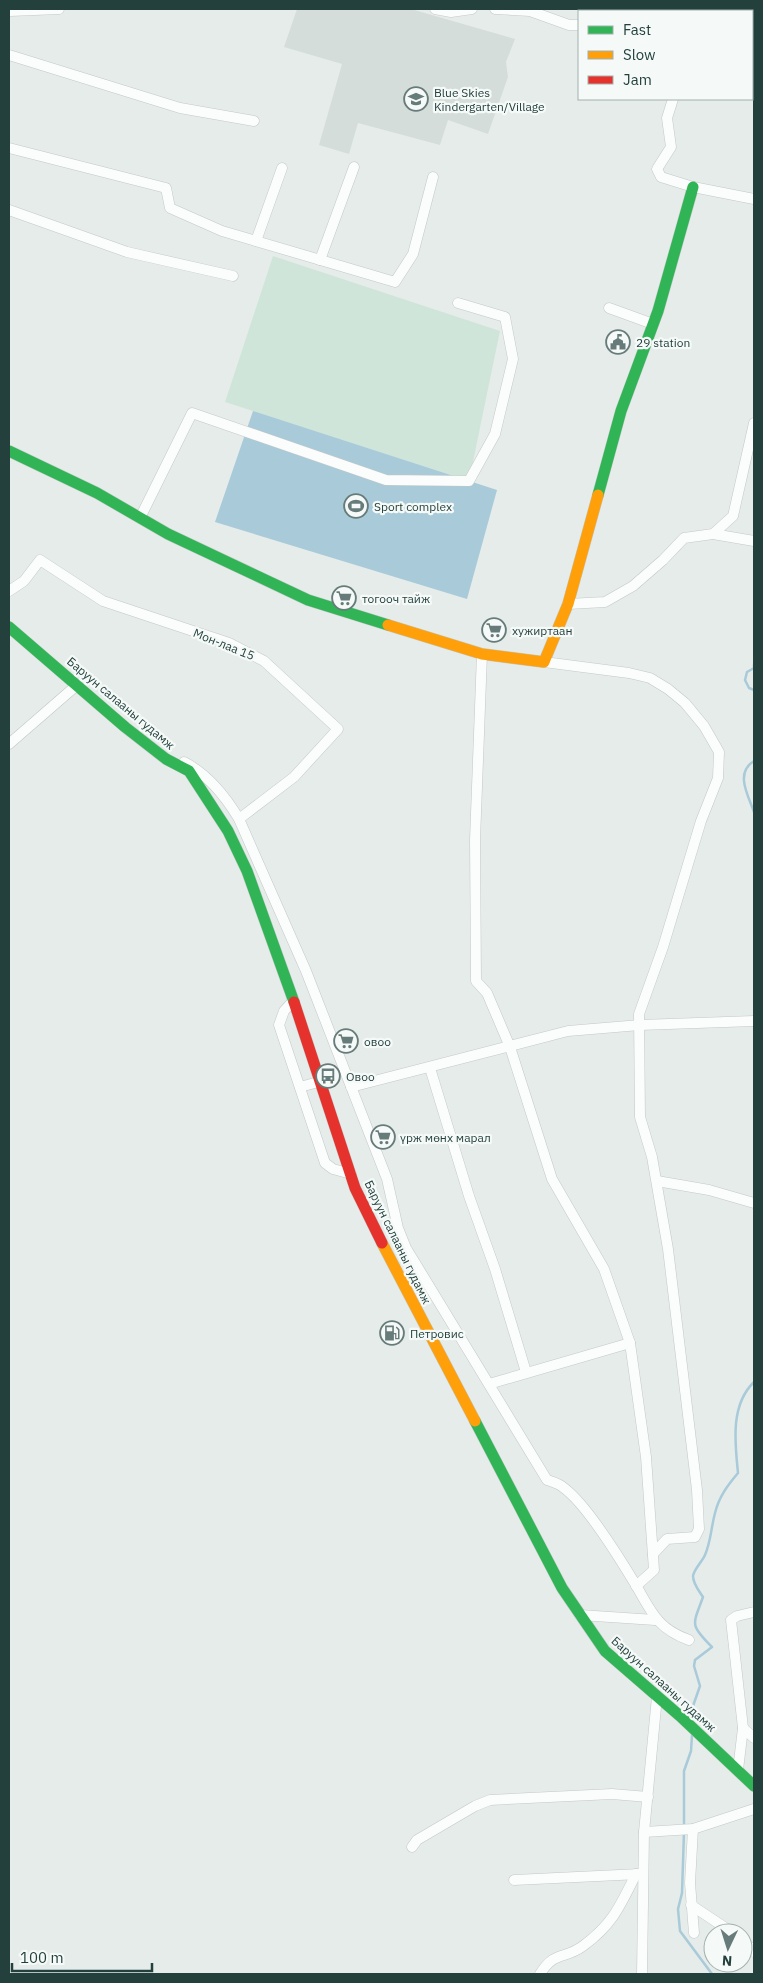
<svg xmlns="http://www.w3.org/2000/svg" width="763" height="1983" font-family="'IBM Plex Sans',sans-serif">
	<style>
		.built { fill: #d5ddda }
		.green { fill: #d0e5da }
		.water { fill: #a8cad9 }
		.lines { fill: none; stroke-linecap: round; stroke-linejoin: round }
		.stream { stroke: #a8cad9; stroke-width: 2.5 }
		.street-casing { stroke: #c3c9c7; stroke-width: 11 }
		.fast-casing { stroke: #c2cac8; stroke-width: 12 }
		.slow-casing { stroke: #c2cac8; stroke-width: 12 }
		.jam-casing { stroke: #c2cac8; stroke-width: 12 }
		.street { stroke: #fbfcfc; stroke-width: 10 }
		.fast { stroke: #30b455; stroke-width: 11 }
		.slow { stroke: #ff9f0a; stroke-width: 11 }
		.jam { stroke: #e5322d; stroke-width: 11 }
		.labels { text-anchor: middle; dominant-baseline: central; stroke-width: 4.5; stroke-linejoin: round; paint-order: stroke }
		.poi-label { font-size: 12px; fill: #23403d; stroke: #f5faf8; text-anchor: start }
		.street-label { font-size: 12px; fill: #23403d; stroke: #f5faf8 }
	</style>
	<rect width="100%" height="100%" fill="#e6ecea"/>
	<path class="built" d="M297,9h114l104,30 -9,23 2,15 -20,57 -40,-14 -8,25 -82,-22 -9,31 -30,-9 23,-81 -58,-17z"/>
	<path class="green" d="M273,256l227,75 -31,150 -244,-79z"/>
	<path class="water" d="M253,411l244,79 -30,109 -252,-77z"/>
	<g class="lines">
		<g class="stream">
			<path d="M754,664v4l-7,4 -2,8 4,8 5,2"/>
			<path d="M754,761c-20,12 -5,36 0,51"/>
			<path d="M692,1720l1,-14 7,-20 -6,-20 1,-6 17,-13c-23,-23 -19,-22 -9,-50 -4,-6 -10,-13 -10,-21 1,-7 9,-14 12,-21 6,-14 6,-27 10,-42 4,-16 12,-27 23,-40 -3,-30 -8,-68 16,-91"/>
			<path d="M684,1826v-55l7,-20 1,-16"/>
			<path d="M684,1832l-2,61 -4,16 2,22 32,43"/>
		</g>
		<g class="street-casing">
			<g id="street">
				<path d="M9,9l1,2 49,-2"/>
				<path d="M435,9l16,3 21,-3"/>
				<path d="M495,9l35,2 39,14h10"/>
				<path d="M9,55l171,53 74,13"/>
				<path d="M752,61h2"/>
				<path d="M673,99l-6,19 4,29 -14,22 4,8 32,10 61,12"/>
				<path d="M9,148l157,40 4,20 52,23 173,51 18,-28 20,-77"/>
				<path d="M9,210l118,42 106,24"/>
				<path d="M256,241l26,-73"/>
				<path d="M320,260l34,-93"/>
				<path d="M609,308l44,16"/>
				<path d="M140,518l52,-105 194,67 83,1 26,-47 18,-75 -8,-42 -47,-14"/>
				<path d="M713,534l41,7"/>
				<path d="M9,591l15,-10 16,-21 63,41 126,42 35,18 74,68 -44,48 -55,42"/>
				<path d="M568,604l37,-2 28,-16 30,-26 21,-22 29,-4 20,-18 21,-93"/>
				<path d="M482,654l-7,186 1,141 11,12 23,54 42,132 52,90 26,74 16,114 8,113 -18,16"/>
				<path d="M544,662l85,11 21,5 18,11 17,14 19,23 15,26 -1,26 -17,43 -38,126 -24,67 1,103 12,40 16,92 29,241 2,39 -4,8 -28,2 -14,15"/>
				<path d="M9,744l68,-59"/>
				<path d="M184,762c23,12 42,35 55,57l67,152 81,208 11,49 8,20 141,232c6,2 13,4 17,8 22,16 58,74 73,99 15,26 21,42 52,53"/>
				<path d="M294,1000l-10,11 -5,14 46,138 8,6 18,5"/>
				<path d="M430,1068l39,128 26,73 31,103"/>
				<path d="M300,1087l22,-6"/>
				<path d="M351,1087l217,-56 72,-6 114,-4"/>
				<path d="M657,1181l52,9 45,13"/>
				<path d="M489,1384l141,-41"/>
				<path d="M580,1615l75,5"/>
				<path d="M743,1728l11,10"/>
				<path d="M738,1770l5,-42 -12,-108 6,-4 17,-4"/>
				<path d="M693,1829l-3,54 4,50"/>
				<path d="M644,1832l49,-3 61,-20"/>
				<path d="M412,1847l5,-7 58,-34 15,-6 122,-6 36,3"/>
				<path d="M514,1880l126,-6"/>
				<path d="M691,1905l42,28"/>
				<path d="M743,1940l11,12"/>
				<path d="M540,1974c15,-24 24,-14 43,-28 30,-22 37,-40 53,-72"/>
				<path d="M642,1974l2,-142 13,-135"/>
			</g>
		</g>
		<g class="fast-casing">
			<g id="fast">
				<path d="M9,451l88,42 71,41 140,66 80,25"/>
				<path d="M598,495l23,-84 37,-100 35,-124"/>
				<path d="M9,627l116,100 41,32 23,12 39,60 19,40 47,131"/>
				<path d="M475,1421l87,167 43,63 75,65 74,70"/>
			</g>
		</g>
		<g class="slow-casing">
			<g id="slow">
				<path d="M388,625l94,29 62,8 24,-58 30,-109"/>
				<path d="M382,1243l93,178"/>
			</g>
		</g>
		<g class="jam-casing">
			<path id="jam" d="M294,1002l61,186 27,55"/>
		</g>
		<use href="#street" class="street"/>
		<use href="#fast" class="fast"/>
		<use href="#slow" class="slow"/>
		<use href="#jam" class="jam"/>
	</g>
	<defs>
		<g id="school-ring" transform="scale(1.25)"><circle r="9.5" fill="#f5faf8" stroke="#677c7a" stroke-width="1.5"/><path d="M0-5L7-2L0 1L-7-2ZM-4 1L0 2.5L4 1V4Q0 6-4 4Z" fill="#677c7a"/></g>
		<g id="civic-ring" transform="scale(1.25)"><circle r="9.5" fill="#f5faf8" stroke="#677c7a" stroke-width="1.5"/><path d="M-.6-6.5H3V-4.5H.6V-3L4-1V1h2V6H-6V1h2V-1L-.6-3ZM-1.2 2.5V6h2.4V2.5Z" fill="#677c7a"/></g>
		<g id="stadium-ring" transform="scale(1.25)"><circle r="9.5" fill="#f5faf8" stroke="#677c7a" stroke-width="1.5"/><path d="M0-5a6.5 5 0 1 0 0 10a6.5 5 0 1 0 0-10ZM-3.5-1.8h7v3.6h-7Z" fill="#677c7a"/></g>
		<g id="supermarket-ring" transform="scale(1.25)"><circle r="9.5" fill="#f5faf8" stroke="#677c7a" stroke-width="1.5"/><path d="M-6-5.5h2.5l.6 2H6L4.5 2H-2.5L-4.4-4H-6ZM-1.5 3.2a1.3 1.3 0 1 0 .1 0ZM3 3.2a1.3 1.3 0 1 0 .1 0Z" fill="#677c7a"/></g>
		<g id="bus-ring" transform="scale(1.25)"><circle r="9.5" fill="#f5faf8" stroke="#677c7a" stroke-width="1.5"/><path d="M-5-6H5V4H4V6H2V4H-2V6H-4V4H-5ZM-3.5-4V0h7V-4ZM-3.5 1.2v1.5H-2V1.2ZM2 1.2v1.5H3.5V1.2Z" fill="#677c7a"/></g>
		<g id="fuel-ring" transform="scale(1.25)"><circle r="9.5" fill="#f5faf8" stroke="#677c7a" stroke-width="1.5"/><path d="M-5.5-6h7V0h2V4h1.3V-2.5L3-4.5l.8-.8L6-3V5H2.5V1h-1V6h-7ZM-4.2-4.7v3.2H.2V-4.7Z" fill="#677c7a"/></g>
	</defs>
	<g fill-rule="evenodd">
		<use href="#school-ring" x="416" y="99"/>
		<use href="#civic-ring" x="618" y="342"/>
		<use href="#stadium-ring" x="356" y="506"/>
		<use href="#supermarket-ring" x="344" y="598"/>
		<use href="#supermarket-ring" x="494" y="630"/>
		<use href="#supermarket-ring" x="346" y="1041"/>
		<use href="#bus-ring" x="328" y="1076"/>
		<use href="#supermarket-ring" x="383" y="1137"/>
		<use href="#fuel-ring" x="392" y="1333"/>
	</g>
	<g class="labels">
		<g class="poi-label">
			<text x="434" y="92">Blue Skies<tspan x="434" dy="14">Kindergarten/Village</tspan></text>
			<text x="636" y="342">29 station</text>
			<text x="374" y="506">Sport complex</text>
			<text x="362" y="598">тогооч тайж</text>
			<text x="512" y="630">хужиртаан</text>
			<text x="364" y="1041">овоо</text>
			<text x="346" y="1076">Овоо</text>
			<text x="400" y="1137">үрж мөнх марал</text>
			<text x="410" y="1333">Петровис</text>
		</g>
		<g class="street-label">
			<text transform="translate(224 644) rotate(22)">Мон-лаа 15</text>
			<text transform="translate(121 703) rotate(40)">Баруун салааны гудамж</text>
			<text transform="translate(398 1242) rotate(64)">Баруун салааны гудамж</text>
			<text transform="translate(664 1684) rotate(42)">Баруун салааны гудамж</text>
		</g>
	</g>
	<rect width="763" height="1983" fill="none" stroke="#23403d" stroke-width="20"/>
	<rect x="578" y="10" width="175" height="90" fill="#f5faf8" stroke="#a1b0ad"/>
	<rect x="588" y="26" width="25" height="8" fill="#30b455" stroke="#a1b0ad"/>
	<text x="623" y="35" font-size="15" fill="#23403d">Fast</text>
	<rect x="588" y="51" width="25" height="8" fill="#ff9f0a" stroke="#a1b0ad"/>
	<text x="623" y="60" font-size="15" fill="#23403d">Slow</text>
	<rect x="588" y="76" width="25" height="8" fill="#e5322d" stroke="#a1b0ad"/>
	<text x="623" y="85" font-size="15" fill="#23403d">Jam</text>
	<g transform="translate(728 1948) rotate(184)"><circle r="24" fill="#f5faf8" stroke="#a1b0ad"/>
	<path d="M0-4L9 19L0 12L-9 19Z" fill="#677c7a"/>
	<text y="-8" font-size="14" font-weight="bold" text-anchor="middle" fill="#23403d">N</text>
	</g>
	<path d="M12 1963v8h140v-8" fill="none" stroke="#23403d" stroke-width="2.5"/>
	<text x="20" y="1963" font-size="15" fill="#23403d" stroke="#f5faf8" stroke-width="4" paint-order="stroke">100 m</text>
</svg>
